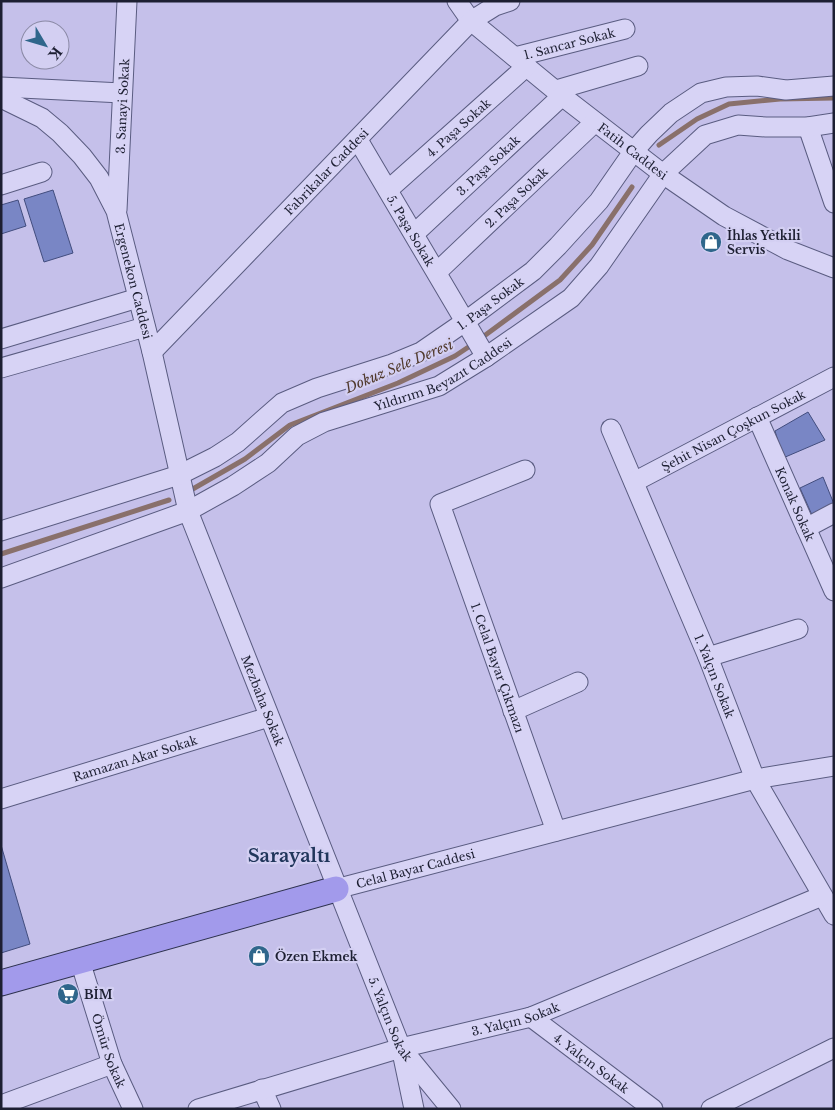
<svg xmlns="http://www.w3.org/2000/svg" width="835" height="1110" font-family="'Libre Baskerville',serif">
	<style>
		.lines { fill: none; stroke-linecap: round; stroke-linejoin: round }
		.stream { stroke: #89706b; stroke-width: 5 }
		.building { fill: #7986c5; stroke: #424d7e }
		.minor-casing { stroke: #5a5c81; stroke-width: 21 }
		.major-casing { stroke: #2e324f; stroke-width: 27 }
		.minor { stroke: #d7d3f5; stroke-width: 19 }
		.major { stroke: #a29aeb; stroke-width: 25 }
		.labels { text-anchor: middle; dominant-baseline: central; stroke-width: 4.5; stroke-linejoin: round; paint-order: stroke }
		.street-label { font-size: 12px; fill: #1d1f32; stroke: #d3cff2 }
		.poi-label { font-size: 12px; font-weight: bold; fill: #1d1f32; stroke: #d3cff2; text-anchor: start }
		.water-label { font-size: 14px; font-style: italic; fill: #513a2d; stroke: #d3cff2 }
		.district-label { font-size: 18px; font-weight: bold; fill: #20365b; stroke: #d3cff2 }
	</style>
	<rect width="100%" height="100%" fill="#c5c0ea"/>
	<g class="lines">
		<g class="stream">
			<path d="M659,145l38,-26 32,-15 51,-5 54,-1"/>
			<path d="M480,339l80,-59 32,-35 40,-58"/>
			<path d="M191,490l54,-31 45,-34 108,-42 57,-27 18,-12"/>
			<path d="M1,554l168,-54"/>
		</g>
	</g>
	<g class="building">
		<path d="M53,190l20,63 -29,9 -20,-63z"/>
		<path d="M18,200l8,26 -25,8v-29z"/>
		<path d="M808,412l17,28 -42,18 -8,-27z"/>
		<path d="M823,477l11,27 -22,11 -12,-27z"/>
		<path d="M1,845l29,99 -29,9z"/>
	</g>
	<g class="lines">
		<g class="minor-casing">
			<g id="minor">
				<path id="s1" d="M457,1l14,20 91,75 101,78 61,42 64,34 46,18"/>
				<path id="s2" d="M515,57l110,-28"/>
				<path d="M1,87l121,6"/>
				<path d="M556,90l82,-24"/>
				<path id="s3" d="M1,98l41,20 18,15 22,23 17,22 17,33 36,141 36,159 213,537 50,61"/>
				<path d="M808,127l26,76"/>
				<path id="s4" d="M358,140l128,217"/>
				<path d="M1,185l41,-13"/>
				<path id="s5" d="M388,190l139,-124"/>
				<path id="s6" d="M117,210l10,-209"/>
				<path id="s7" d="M414,234l148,-138"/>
				<path id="s8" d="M437,272l158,-150"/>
				<path d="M1,339l137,-41"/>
				<path id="s9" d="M152,352l319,-331 24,-15 15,-5"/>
				<path d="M1,368l144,-41"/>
				<path id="s10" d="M757,417l77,174"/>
				<path id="s11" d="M611,429l97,228 47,122 79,136"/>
				<path id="s12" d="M525,470l-85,34 116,327"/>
				<path id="s13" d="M634,482l200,-105"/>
				<path d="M806,528l28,-15"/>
				<path id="s14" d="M1,531l178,-56 36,-18 23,-15 44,-39 35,-15 75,-24 29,-12 45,-31 67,-50 25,-25 41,-45 34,-49 16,-18 22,-21 30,-20 25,-6 31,-1 29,4 48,-4"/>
				<path id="s15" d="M1,578l187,-67 45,-25 35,-23 29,-27 27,-14 115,-36 47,-29 85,-59 28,-32 64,-92 42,-39 33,-10 28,2h42l26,-4"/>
				<path d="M708,657l90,-28"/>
				<path d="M513,711l65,-29"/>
				<path id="s16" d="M1,799l268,-82"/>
				<path id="s17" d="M336,889l419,-110 79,-13"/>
				<path id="s18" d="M80,961l32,103 21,45"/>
				<path id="s19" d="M531,1017l122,92"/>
				<path d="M402,1052l12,57"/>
				<path d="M262,1089l9,20"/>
				<path d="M1,1105l111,-41"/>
				<path id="s20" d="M198,1109l203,-61 130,-31 291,-121"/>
				<path d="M711,1109l123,-61"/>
			</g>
		</g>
		<g class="major-casing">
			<path id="major" d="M1,983l335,-94"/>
		</g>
		<use href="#minor" class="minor"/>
		<use href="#major" class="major"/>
	</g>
	<defs>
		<g id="shop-disc" transform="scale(1.125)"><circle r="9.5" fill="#2f668b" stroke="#d3cff2"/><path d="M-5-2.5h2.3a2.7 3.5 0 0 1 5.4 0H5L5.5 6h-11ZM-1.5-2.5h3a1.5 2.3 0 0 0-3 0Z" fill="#fff"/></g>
		<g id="supermarket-disc" transform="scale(1.125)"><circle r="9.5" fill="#2f668b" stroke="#d3cff2"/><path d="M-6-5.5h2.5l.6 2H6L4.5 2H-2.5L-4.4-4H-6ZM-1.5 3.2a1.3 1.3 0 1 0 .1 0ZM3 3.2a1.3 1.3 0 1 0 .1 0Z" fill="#fff"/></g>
	</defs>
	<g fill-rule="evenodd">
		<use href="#shop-disc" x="711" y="242"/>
		<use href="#shop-disc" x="259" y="956"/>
		<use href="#supermarket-disc" x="68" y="994"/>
	</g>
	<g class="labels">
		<g class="street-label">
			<text stroke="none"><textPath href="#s2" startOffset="56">1. Sancar Sokak</textPath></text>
			<text stroke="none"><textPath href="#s6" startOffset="104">3. Sanayi Sokak</textPath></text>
			<text stroke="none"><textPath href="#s5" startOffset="94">4. Paşa Sokak</textPath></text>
			<text stroke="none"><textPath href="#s1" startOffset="232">Fatih Caddesi</textPath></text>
			<text stroke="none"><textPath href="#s7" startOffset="101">3. Paşa Sokak</textPath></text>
			<text stroke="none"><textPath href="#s9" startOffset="251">Fabrikalar Caddesi</textPath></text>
			<text stroke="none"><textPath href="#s8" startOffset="109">2. Paşa Sokak</textPath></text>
			<text stroke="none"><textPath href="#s4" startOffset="105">5. Paşa Sokak</textPath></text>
			<text stroke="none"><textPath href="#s3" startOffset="238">Ergenekon Caddesi</textPath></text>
			<text stroke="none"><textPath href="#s14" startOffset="546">1. Paşa Sokak</textPath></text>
			<text stroke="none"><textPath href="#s15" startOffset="491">Yıldırım Beyazıt Caddesi</textPath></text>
			<text stroke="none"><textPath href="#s13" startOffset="112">Şehit Nisan Çoşkun Sokak</textPath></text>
			<text stroke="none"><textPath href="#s10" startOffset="95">Konak Sokak</textPath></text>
			<text stroke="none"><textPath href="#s12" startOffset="265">1. Celal Bayar Çıkmazı</textPath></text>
			<text stroke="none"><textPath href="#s11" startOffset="268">1. Yalçın Sokak</textPath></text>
			<text stroke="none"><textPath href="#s3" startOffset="678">Mezbaha Sokak</textPath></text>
			<text stroke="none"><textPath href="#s16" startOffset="140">Ramazan Akar Sokak</textPath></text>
			<text stroke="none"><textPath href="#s17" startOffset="82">Celal Bayar Caddesi</textPath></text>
			<text stroke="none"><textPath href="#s3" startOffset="1021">5. Yalçın Sokak</textPath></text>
			<text stroke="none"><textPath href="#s20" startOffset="330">3. Yalçın Sokak</textPath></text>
			<text stroke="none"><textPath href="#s18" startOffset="94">Ömür Sokak</textPath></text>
			<text stroke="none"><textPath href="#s19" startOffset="76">4. Yalçın Sokak</textPath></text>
		</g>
		<g class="poi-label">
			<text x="727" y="235">İhlas Yetkili<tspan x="727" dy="14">Servis</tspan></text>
			<text x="275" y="956">Özen Ekmek</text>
			<text x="84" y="994">BİM</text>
		</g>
		<g class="water-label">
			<text transform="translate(399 366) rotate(-23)">Dokuz Sele Deresi</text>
		</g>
		<g class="district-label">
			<text x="289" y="856">Sarayaltı</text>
		</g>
	</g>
	<rect width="835" height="1110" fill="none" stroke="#1d1f32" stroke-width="5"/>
	<g transform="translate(45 45) rotate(128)"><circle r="24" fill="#d3cff2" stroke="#8a89a5"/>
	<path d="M0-4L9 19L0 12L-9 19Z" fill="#2f668b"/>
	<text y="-8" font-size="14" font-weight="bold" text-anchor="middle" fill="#1d1f32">K</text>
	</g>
</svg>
